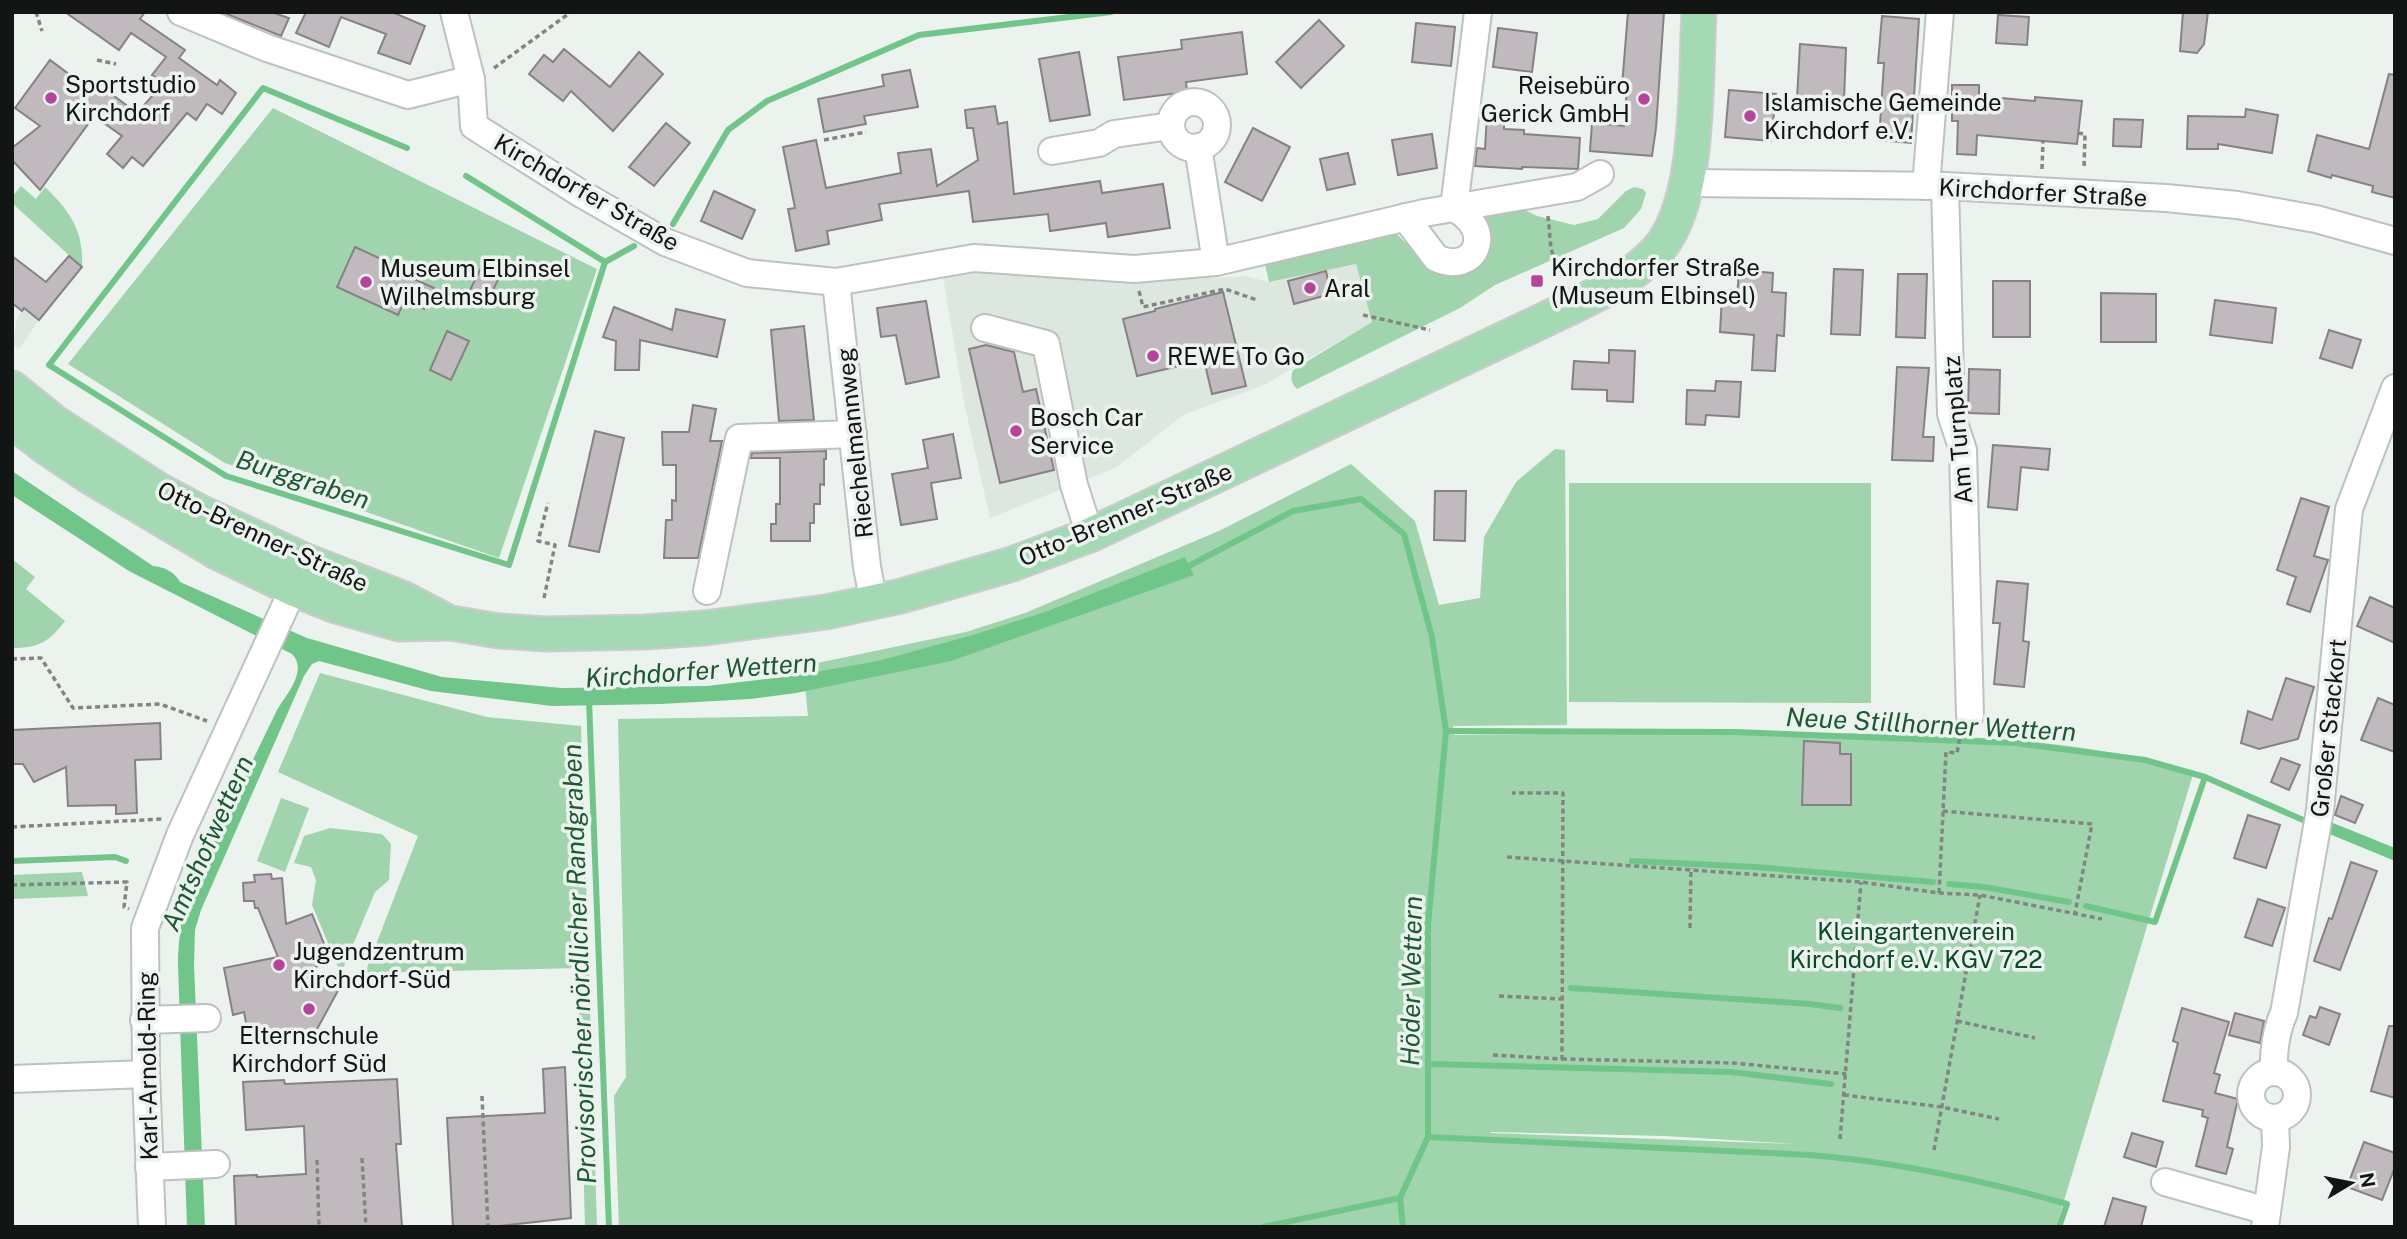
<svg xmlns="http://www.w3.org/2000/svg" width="2407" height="1239" font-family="'Public Sans',sans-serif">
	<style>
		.built { fill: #dce8df }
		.green { fill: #9fd4ac; fill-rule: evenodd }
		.water { fill: #6fc688 }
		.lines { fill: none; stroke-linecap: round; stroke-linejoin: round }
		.stream { stroke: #6fc688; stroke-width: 6 }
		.building { fill: #c0babe; stroke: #868184; stroke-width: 2 }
		.minor-casing { stroke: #bdc2be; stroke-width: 30 }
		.major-casing { stroke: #cbcccb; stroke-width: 37 }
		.path { stroke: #828683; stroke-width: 3.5; stroke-dasharray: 5 3.5; stroke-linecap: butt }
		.minor { stroke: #fff; stroke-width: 26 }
		.major { stroke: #a3dab3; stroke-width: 33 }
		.poi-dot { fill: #b7439c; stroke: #ecf2ed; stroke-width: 2.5 }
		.labels { text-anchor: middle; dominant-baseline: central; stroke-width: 7; stroke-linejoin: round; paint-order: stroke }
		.poi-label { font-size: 24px; fill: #131514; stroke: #ecf2ed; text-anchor: start }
		.street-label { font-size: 24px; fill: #131514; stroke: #ecf2ed }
		.park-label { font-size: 24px; fill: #064b24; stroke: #ecf2ed }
		.water-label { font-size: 26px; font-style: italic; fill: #1b5931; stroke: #ecf2ed }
	</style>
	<rect width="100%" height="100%" fill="#ecf2ed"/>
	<g class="built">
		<path d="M1356,264l16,58 -108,63 -81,30 -66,52 -127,51 -25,-111 -22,-130 67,-8 121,13 114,-6 24,6z"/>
		<path d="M24,308l15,12 -20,29 -6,-5 4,-26z"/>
	</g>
	<g class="green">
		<path d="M273,108l324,161 -98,289 -274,-95 -157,-99z"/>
		<path d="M21,186l15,13 9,-12c25,24 39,44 37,80l-70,-64v-6z"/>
		<path d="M1634,187l9,2 3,4 -5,16 -17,19 -129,57 -35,23 -163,81c-6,-6 -7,-10 -4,-19l79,-48 -16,-58 -87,18 -4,-18 128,-33c12,10 32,33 44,41 24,14 53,-9 53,-35 0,-9 -5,-17 -10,-24l41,-5 16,8 37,9 24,-6 28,-28z"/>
		<path d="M1555,449l10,1 2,275 -114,1 1,9c126,-1 251,-3 377,-2 121,2 246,5 363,38l-138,456h-1437l-5,-131 12,-19 -8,-358 190,-3 -5,-50 163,-34 59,-19 196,-83 130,-66 64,57 24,84 41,-7 4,-61 32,-55zM1491,1132l174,4 130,8 -305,-11z"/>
		<path d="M1569,483h302v220l-302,-1z"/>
		<path d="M12,559l23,18 -9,12 39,32c-16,21 -26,27 -53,27z"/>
		<path d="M320,673l167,44 94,9 16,501h-12l-7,-259 -213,5 53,-137 -140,-64z"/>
		<path d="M281,798l28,10 -24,64 -28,-11z"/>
		<path d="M330,828l52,6 9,10 -2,36 -14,12 -34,82 -29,-69 4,-25 -5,-13 -17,-4 10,-27z"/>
		<path d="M82,872l6,24 -76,3v-24z"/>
	</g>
	<g class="water">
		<path d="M12,471l141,95c11,1 22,6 27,16l127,56 135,39 119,11 146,-2 86,-10 85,-15 95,-26 75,-24 137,-54 9,18 -243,86 -155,32 -46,6 -89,5 -109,2 -121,-15 -112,-30 -7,3 -8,12 -103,234 -6,20 -1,35 11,262h-18l-9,-262c0,-22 3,-42 7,-65l92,-190c10,-16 31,-40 15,-56l-163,-83 -117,-76z"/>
		<path d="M2328,821l67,27v13l-68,-28z"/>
	</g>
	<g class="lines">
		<g class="stream">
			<path d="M407,148l-144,-60 -214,277 177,111 283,89 96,-303"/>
			<path d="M466,176l139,86"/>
			<path d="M673,224l55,-94 39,-29 152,-66 192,-23"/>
			<path d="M605,262l29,-16"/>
			<path d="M1183,569l110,-58 68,-12 43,35 28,103 14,94 -18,194v212l-28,61 3,29"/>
			<path d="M589,700l20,527"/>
			<path d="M1446,731l289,1 281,11 129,17 60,17 105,46"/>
			<path d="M12,861l103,-4 11,4"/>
			<path d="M1632,861l123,6 178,15"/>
			<path d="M1949,884l35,3 85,15"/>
			<path d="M182,889l14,7"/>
			<path d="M2086,906l69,16 50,-145"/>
			<path d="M1571,988l239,16 30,4"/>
			<path d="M1430,1064l301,8 100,12"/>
			<path d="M1428,1137l382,18c88,7 172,25 257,49l-8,23"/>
			<path d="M1263,1227l137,-29"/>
		</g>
	</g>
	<g class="building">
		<path d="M65,12h80l-5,7 45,31 -6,8 38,27 3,-5 16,13 -14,21 -15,-10 -11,16 -9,-7 -44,53 -11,-9 -9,11 -16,-14 15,-18 -28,-20 -54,74 -28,-30v-12l28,-22 -25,-18 35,-48 43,32 5,-8 39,29 27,-30 -12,-8 14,-18 -35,-24 -12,17z"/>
		<path d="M222,12h49l18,6 -8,18z"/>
		<path d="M306,12h86l33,14 -15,38 -32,-11 8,-19 -45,-17 -12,30 -33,-14z"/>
		<path d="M1628,12h36l-8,116 -4,28 -62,-5 2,-28 32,3 3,-39 -5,-1z"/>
		<path d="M2183,12h25l-4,32 -7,9 -17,-2z"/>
		<path d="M1998,15l31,2 -2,28 -31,-2z"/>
		<path d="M1882,16l37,3 -8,124 -32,-3 5,-77h-6z"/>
		<path d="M1319,20l25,26 -43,42 -25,-26z"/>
		<path d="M1416,23l39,4 -4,39 -39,-4z"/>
		<path d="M1498,28l39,5 -5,39 -39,-5z"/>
		<path d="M1242,32l5,42 -61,8 1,10 -63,8 -6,-43 64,-8 -1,-9z"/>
		<path d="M1800,44l46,4 -2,53 -47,-2z"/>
		<path d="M564,49l46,38 29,-35 24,22 -50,57 -42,-40 -8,10 -34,-27 15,-19 9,7z"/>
		<path d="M1079,52l11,63 -40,6 -11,-62z"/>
		<path d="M910,70l8,37 -54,9 2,8 -42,8 -6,-33 66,-13 -2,-11z"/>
		<path d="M2389,74l6,1v123l-23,-6 1,-6 -41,-11 -1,3 -23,-7 9,-36 52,14z"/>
		<path d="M1952,85h27v11l56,5v-4l47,4 -5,43 -100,-9 -1,20 -19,-1 1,-33h-6z"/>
		<path d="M1729,90l47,4 -5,47 -46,-4z"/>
		<path d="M995,106l3,18 9,-2 7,72 86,-13 2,12 61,-9 7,44 -62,9 -2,-14 -56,8 -2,-17 -75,8 -4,-31 -90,13 3,16 -55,11 2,13 -33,7 -8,-42 7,-1 -12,-61 33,-7 10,48 75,-15 -3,-20 33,-4 6,37 41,-26 -5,-32h-6l-2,-18z"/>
		<path d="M2246,109l32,6 -6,38 -54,-9v5h-31l1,-33 57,1z"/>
		<path d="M1487,114l17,1v14l20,1v4l56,4 -2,31 -56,-2v2l-47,-3 2,-18 8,1z"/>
		<path d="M2114,119l29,1 -2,27 -28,-1z"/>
		<path d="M666,123l24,20 -36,43 -25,-19z"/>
		<path d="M1253,128l37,19 -28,54 -37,-19z"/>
		<path d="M1432,134l5,34 -39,7 -6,-35z"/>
		<path d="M1348,153l7,31 -28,6 -7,-31z"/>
		<path d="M714,191l41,19 -13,29 -41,-18z"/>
		<path d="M355,247l61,28 -2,4 20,9 -10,21 -19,-9 -7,15 -61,-28z"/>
		<path d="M12,256l34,26 23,-26 13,11 -43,53 -15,-12 -2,3 -10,-8z"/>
		<path d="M486,258l18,9 -19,40 -19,-9z"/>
		<path d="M1834,269l29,1 -3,65 -29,-1z"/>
		<path d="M1739,270l34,3 -1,19 14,1 -2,43 -7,-1 -2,36 -23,-1 2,-35 -34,-3 2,-36 15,1z"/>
		<path d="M1326,271l5,23 -37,10 -6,-23z"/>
		<path d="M1898,274h29l-2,64 -29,-1z"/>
		<rect x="1993" y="281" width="37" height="56"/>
		<path d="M1223,292l23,94 -34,8 -8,-34 -67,16 -14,-57 32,-8v-2z"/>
		<path d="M2101,293l55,1v48h-55z"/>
		<path d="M2215,300l61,8 -4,35 -62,-8z"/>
		<path d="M926,301l13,76 -33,7 -10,-49 -15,2 -4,-29z"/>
		<path d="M614,307l58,23 4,-21 49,11 -8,37 -77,-17 -1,30h-24l1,-29 -13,-4z"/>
		<path d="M804,326l10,94 -35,1 -8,-91z"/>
		<path d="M2329,330l32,10 -9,28 -32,-10z"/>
		<path d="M447,331l22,10 -18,39 -21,-10z"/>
		<path d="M986,345l28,7 9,40 13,-3 18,81 -54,13 -31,-134z"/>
		<path d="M1609,350l26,1 -2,51 -26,-1v-11l-35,-1 2,-28 35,2z"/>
		<path d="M1897,367l32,1 -6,69h11l-1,24 -41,-1z"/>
		<path d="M1969,369l31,1 -1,44 -31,-1z"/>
		<path d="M1716,381l25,1 -2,35 -33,-2 -1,10 -19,-1 1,-34 28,1z"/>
		<path d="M693,405l23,4 -6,32h12l-24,117h-34l2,-38h6v-20l4,1v-36h-13l-1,-33h27z"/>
		<path d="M595,431l29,7 -25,114 -30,-6z"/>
		<path d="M953,434l8,44 -30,5 6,36 -36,6 -9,-51 36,-6 -5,-28z"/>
		<path d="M1993,445l57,4 -2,21 -27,-3 -4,43 -29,-3z"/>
		<path d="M826,451v8h-2v26l-4,-1v20h-6v19h-4v18h-39v-17h5v-20h4v-46h-29l1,-5z"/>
		<path d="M1435,491h31l-1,50 -31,-1z"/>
		<path d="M2301,498l28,9 -15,49 14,4 -18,52 -23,-8 9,-27 -19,-7z"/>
		<path d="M1997,581l31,3 -5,57 6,1 -5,45 -30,-3 6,-61h-7z"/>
		<path d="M2370,597l25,11v35l-38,-17z"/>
		<path d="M2286,678l28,9 -16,52 -39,10 -18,-6 7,-32 24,9z"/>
		<path d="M2378,698l17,7v47l-34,-12z"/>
		<path d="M160,723l1,36 -26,1 2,53 -21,1v-9l-48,1 -2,-39 -32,15 -11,-18h-11v-34z"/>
		<path d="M1804,741l36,2v11h11v51h-49z"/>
		<path d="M2281,758l19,7 -11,25 -18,-8z"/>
		<path d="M2341,796l22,9 -8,18 -20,-8z"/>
		<path d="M2248,815l32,10 -14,43 -32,-10z"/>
		<path d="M2351,862l26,9 -37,99 -26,-9 15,-43 3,1z"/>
		<path d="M271,874l1,5 10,-1 4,46 26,-10 19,47 -23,9 32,17 -24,44 -66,13 -6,-32 -11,3 -9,-47 54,-11 -20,-49h-3l-1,-7h-10l-1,-18 12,-1 -1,-7z"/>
		<path d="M2258,899l27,9 -13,38 -27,-9z"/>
		<path d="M2320,1007l20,7 -11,31 -26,-10 7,-19 6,2z"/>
		<path d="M2182,1008l47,14 -15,51 6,2 -5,18 23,6 -11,48 6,2 -7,25 -30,-8 12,-48 -6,-2 1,-6 -40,-9 15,-58 -5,-2z"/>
		<path d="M2235,1013l29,8 -4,22 -31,-8z"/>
		<path d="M2389,1026h6v72l-24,-7z"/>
		<path d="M565,1067l6,151 -71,8 -47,1 -6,-109 98,-5 -2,-44z"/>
		<path d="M397,1079l4,65h-5l6,83h-166l-2,-51 23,-1v2l49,-3 -2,-48 -58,4 -3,-48 41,-2 1,4z"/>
		<path d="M2132,1133l31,9 -7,25 -32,-10z"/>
		<path d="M2364,1142l31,11v14l-13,33 -35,-13z"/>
		<path d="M2113,1198l33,9 -5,20h-37z"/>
	</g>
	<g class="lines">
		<g class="minor-casing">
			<g id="minor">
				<path d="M181,12l86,36 141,47 63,-16"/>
				<path d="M454,12l17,67 3,47 106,67 85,49 82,31 89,9 138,-24 160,11 82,-7 208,-49 153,-26 23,-13"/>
				<circle cx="1194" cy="125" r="23"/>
				<path d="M1198,147l18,115"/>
				<path d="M1052,151l47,-8 15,-9 57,-8"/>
				<path d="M1687,183l258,3 221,12 71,7 79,14 79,22"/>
				<path d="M1926,186l14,-174"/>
				<path d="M1945,186l6,228 12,36 7,265"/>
				<path d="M1454,208l24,-196"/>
				<path d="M1405,217l31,41c38,18 61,-27 18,-50"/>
				<path d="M836,282l31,285 7,36"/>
				<path d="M985,328l61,16 28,141 16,50"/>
				<path d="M707,591l32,-153 114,-4"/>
				<path d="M144,1020l63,-2"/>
				<path d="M2274,1072c-1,-19 2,-42 10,-59l36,-203 29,-301 46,-121"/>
				<circle cx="2274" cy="1095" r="23"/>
				<path d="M12,1079l134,-5"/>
				<path d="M149,1167l67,-3"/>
				<path d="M2165,1182l102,29"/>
				<path d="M152,1227l-6,-153 -1,-146 35,-93 121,-263"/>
				<path d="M2265,1227l11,-80 -1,-29"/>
			</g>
		</g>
		<g class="major-casing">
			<g id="major">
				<path d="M12,388l42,34 103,67 43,23 106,49 96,37 44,23"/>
				<path d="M12,421l32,25 43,29 130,77 76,37 43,17 63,18 52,-1 48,8 47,3 99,-2 59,-4 122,-16 75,-16 108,-31 81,-30 456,-216c37,-18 81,-36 110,-67 46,-49 39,-174 43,-240"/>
			</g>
		</g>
		<g class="path">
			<path d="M36,12l6,19"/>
			<path d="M97,60l19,4"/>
			<path d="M494,68l77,-56"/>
			<path d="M2078,133l7,1 -1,35"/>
			<path d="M824,140l42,-8"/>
			<path d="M2042,169l1,-29"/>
			<path d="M1548,216l3,33 7,18"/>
			<path d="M1139,291l4,16 82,-18 32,11"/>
			<path d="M1363,315l67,15"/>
			<path d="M544,598l11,-53 -17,-4 10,-38"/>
			<path d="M12,659l29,-1 32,50 87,-4 47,17"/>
			<path d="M1943,811l149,13 -17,89"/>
			<path d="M12,827l150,-8"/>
			<path d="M1507,857l354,25 78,11 41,2 122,24"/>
			<path d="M12,885l115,-3 -3,25 5,2"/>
			<path d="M1939,893l7,-141 11,1 3,-16"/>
			<path d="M1690,928l1,-60"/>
			<path d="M1499,996l62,3"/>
			<path d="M1957,1021l78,17"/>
			<path d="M1493,1055l69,4 1,-266h-51"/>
			<path d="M1562,1059l171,4 113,11"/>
			<path d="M1844,1095l98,12 57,12"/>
			<path d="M482,1096l6,131"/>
			<path d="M1840,1139l21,-257"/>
			<path d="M1934,1150l46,-255"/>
			<path d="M362,1158l4,69"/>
			<path d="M317,1160l2,67"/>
		</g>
		<use href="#minor" class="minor"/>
		<use href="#major" class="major"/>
	</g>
	<g class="poi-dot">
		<circle cx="51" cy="98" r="7"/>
		<circle cx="1644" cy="99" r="7"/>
		<circle cx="1750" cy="116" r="7"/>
		<rect x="1530" y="274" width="14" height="14" rx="3.5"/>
		<circle cx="366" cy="282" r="7"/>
		<circle cx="1310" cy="288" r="7"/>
		<circle cx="1153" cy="356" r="7"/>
		<circle cx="1016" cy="431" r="7"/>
		<circle cx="279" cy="965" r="7"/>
		<circle cx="309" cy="1009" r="7"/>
	</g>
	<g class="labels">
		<g class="poi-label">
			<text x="65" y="84">Sportstudio<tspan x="65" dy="28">Kirchdorf</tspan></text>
			<text x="1630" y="85" text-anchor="end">Reisebüro<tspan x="1630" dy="28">Gerick GmbH</tspan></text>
			<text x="1764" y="102">Islamische Gemeinde<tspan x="1764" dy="28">Kirchdorf e.V.</tspan></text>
			<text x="1551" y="267">Kirchdorfer Straße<tspan x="1551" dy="28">(Museum Elbinsel)</tspan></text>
			<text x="380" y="268">Museum Elbinsel<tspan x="380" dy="28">Wilhelmsburg</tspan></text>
			<text x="1324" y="288">Aral</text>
			<text x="1167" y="356">REWE To Go</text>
			<text x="1030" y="417">Bosch Car<tspan x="1030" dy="28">Service</tspan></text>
			<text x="293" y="951">Jugendzentrum<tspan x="293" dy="28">Kirchdorf-Süd</tspan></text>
			<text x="309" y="1035" text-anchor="middle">Elternschule<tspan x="309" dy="28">Kirchdorf Süd</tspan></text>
		</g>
		<g class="street-label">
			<text transform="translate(587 192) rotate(30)">Kirchdorfer Straße</text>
			<text transform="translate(2043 192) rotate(3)">Kirchdorfer Straße</text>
			<text transform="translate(1957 430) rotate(-95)">Am Turnplatz</text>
			<text transform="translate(854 443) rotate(-96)">Riechelmannweg</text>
			<text transform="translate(1125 514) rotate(-23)">Otto-Brenner-Straße</text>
			<text transform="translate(263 536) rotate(25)">Otto-Brenner-Straße</text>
			<text transform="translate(2328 728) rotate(-84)">Großer Stackort</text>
			<text transform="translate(147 1066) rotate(-91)">Karl-Arnold-Ring</text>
		</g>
		<g class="park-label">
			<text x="1916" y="931">Kleingartenverein<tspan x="1916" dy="28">Kirchdorf e.V. KGV 722</tspan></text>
		</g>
		<g class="water-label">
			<text transform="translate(303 479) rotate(18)">Burggraben</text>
			<text transform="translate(701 670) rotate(-4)">Kirchdorfer Wettern</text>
			<text transform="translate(1931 724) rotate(3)">Neue Stillhorner Wettern</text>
			<text transform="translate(207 843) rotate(-66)">Amtshofwettern</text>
			<text transform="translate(579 964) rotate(-92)">Provisorischer nördlicher Randgraben</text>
			<text transform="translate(1411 981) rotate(-89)">Höder Wettern</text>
		</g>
	</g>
	<rect width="2407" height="1239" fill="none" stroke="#131514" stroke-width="28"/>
	<g transform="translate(2351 1183) rotate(80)" stroke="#ecf2ed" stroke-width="5" paint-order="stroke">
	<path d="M0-5L12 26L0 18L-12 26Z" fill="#131514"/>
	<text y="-10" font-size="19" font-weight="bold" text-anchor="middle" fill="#131514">N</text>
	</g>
</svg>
